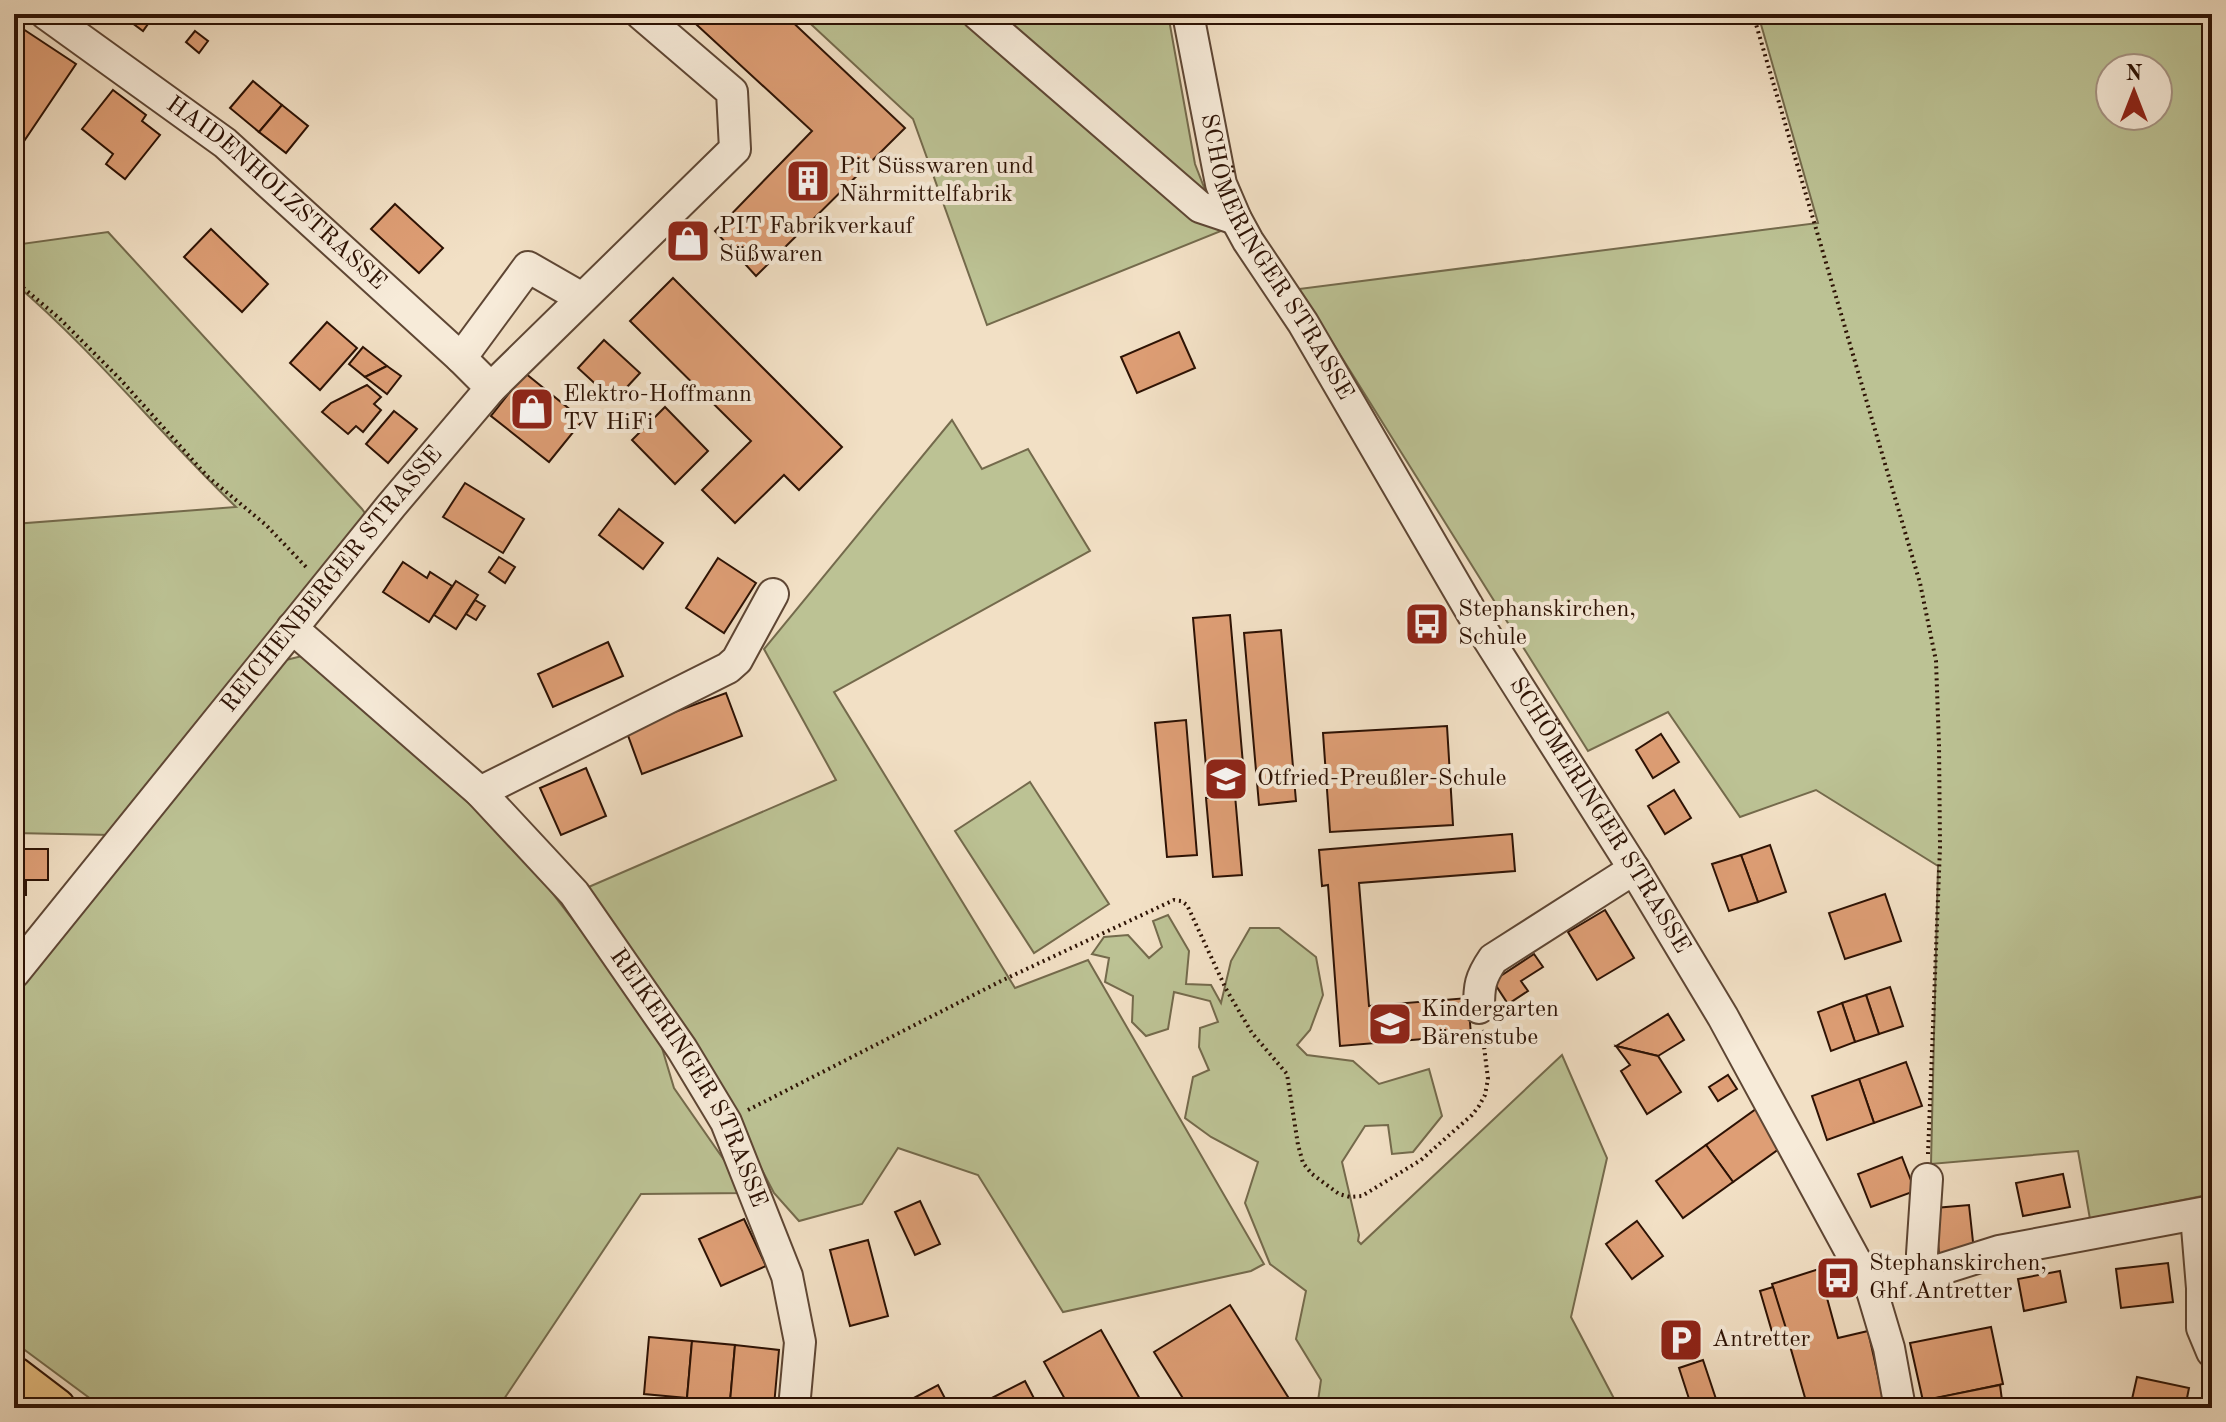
<svg xmlns="http://www.w3.org/2000/svg" width="2226" height="1422" font-family="'Old Standard TT',serif">
	<style>
		.green { fill: #bcc294; stroke: #746a4c; stroke-width: 2; fill-rule: evenodd }
		.building { fill: #de9e75; stroke: #2d1204; stroke-width: 2 }
		.lines { fill: none; stroke-linecap: round; stroke-linejoin: round }
		.minor-casing { stroke: #5e4634; stroke-width: 34 }
		.major-casing { stroke: #2d1204; stroke-width: 42 }
		.path { stroke: #2d1204; stroke-width: 4; stroke-dasharray: 2 4; stroke-linecap: butt }
		.minor { stroke: #f7ebd9; stroke-width: 30 }
		.major { stroke: #e9c082; stroke-width: 38 }
		.labels { text-anchor: middle; dominant-baseline: central; stroke-width: 8; stroke-linejoin: round; paint-order: stroke }
		.poi-label { font-size: 24px; fill: #2d1204; stroke: #f7ebd9; text-anchor: start }
		.street-label { font-size: 24px; fill: #2d1204; stroke: #f7ebd9 }
	</style>
	<rect width="100%" height="100%" fill="#f2e0c5"/>
	<filter id="stains"><feTurbulence type="fractalNoise" baseFrequency=".0025" numOctaves="4"/><feColorMatrix values="0 0 0 0 .2 0 0 0 0 .09 0 0 0 0 .02 0 0 0 .5 -.17"/></filter>
	<radialGradient id="worn" r=".72"><stop offset=".6" stop-color="#630" stop-opacity="0"/><stop offset="1" stop-color="#630" stop-opacity=".3"/></radialGradient>
	<g class="green">
		<path d="M800,14h368l27,150 26,67 -234,94 -74,-206z"/>
		<path d="M1758,14h454v1180l-122,25 -12,-68 -147,13 7,-298 -122,-76 -76,27 -72,-105 -80,39 -289,-462 519,-66zM2110,68h48v48h-48z"/>
		<path d="M108,232l254,277 7,10 -258,316 -97,-2v-309l222,-17c-76,-73 -142,-156 -222,-224v-38z"/>
		<path d="M952,420l30,49 46,-20 62,102 -256,141 181,296 73,-28 176,304 -13,7 -188,41 -85,-137 -80,-27 -36,56 -63,17 -25,-28 -49,-94 -62,-105 -79,-105 252,-109 -72,-131z"/>
		<path d="M302,656l20,11 191,175 143,186 18,60 73,105 -106,1 -143,214h-395l-89,-66v-349l268,-332z"/>
		<path d="M1030,782l79,122 -75,49 -79,-122z"/>
		<path d="M1168,915l21,36 -3,33 25,1 10,18 10,-42 19,-33h29l37,29 7,38 -13,35 -13,15 10,10 46,6 26,23 50,-15 13,47 -29,36 -21,2 -4,-29 -23,1 -23,36 17,73 -1,6 3,3 201,-189 45,103 -36,159 48,91h-302l4,-28 -25,-41 10,-48 -36,-27 -25,-61 13,-41 -47,-25 -26,-19 8,-41 16,-7 -10,-23 1,-19 18,-6 -8,-21 -36,-9 -6,37 -22,7 -14,-14 1,-26 -28,-14 4,-24 -17,-4 12,-17 24,-2 21,23 13,-11 -9,-26z"/>
	</g>
	<g class="building">
		<path d="M120,14h35l-12,17z"/>
		<path d="M685,14h99l121,114 -149,148 -41,-45 97,-100z"/>
		<path d="M14,23l62,41 -62,92z"/>
		<path d="M195,31l13,10 -9,12 -13,-11z"/>
		<path d="M253,81l29,24 -23,27 -29,-24z"/>
		<path d="M113,90l33,25 -4,6 18,14 -35,44 -19,-15 7,-10 -31,-25z"/>
		<path d="M282,105l26,21 -22,27 -27,-21z"/>
		<path d="M395,204l48,44 -24,25 -48,-44z"/>
		<path d="M211,229l57,55 -26,28 -58,-55z"/>
		<path d="M673,278l169,169 -43,43 -15,-15 -49,48 -33,-33 49,-49 -121,-120z"/>
		<path d="M327,322l30,26 -37,42 -30,-27z"/>
		<path d="M1179,332l16,36 -58,25 -16,-36z"/>
		<path d="M604,340l36,33 -26,28 -36,-33z"/>
		<path d="M363,347l24,19 -22,11 -16,-13z"/>
		<path d="M387,366l14,10 -14,18 -22,-17z"/>
		<path d="M525,373l58,47 -34,42 -58,-46z"/>
		<path d="M367,385l14,12 -7,7 7,6 -18,22 -7,-6 -8,8 -26,-22 9,-9z"/>
		<path d="M665,407l43,44 -33,33 -43,-44z"/>
		<path d="M394,411l23,18 -29,34 -22,-19z"/>
		<path d="M465,483l59,36 -21,34 -60,-36z"/>
		<path d="M619,509l44,34 -20,26 -44,-34z"/>
		<path d="M499,557l16,10 -10,16 -16,-11z"/>
		<path d="M718,558l38,25 -32,50 -38,-25z"/>
		<path d="M403,562l24,16 3,-6 22,14 -23,36 -46,-30z"/>
		<path d="M456,581l22,14 -22,34 -22,-14z"/>
		<path d="M475,600l10,6 -9,14 -10,-6z"/>
		<path d="M1230,615l15,172 -37,3 -15,-172z"/>
		<path d="M1281,630l15,171 -37,4 -15,-172z"/>
		<path d="M608,642l15,34 -70,31 -15,-33z"/>
		<path d="M726,693l16,43 -100,38 -16,-44z"/>
		<path d="M1186,720l11,135 -30,2 -12,-134z"/>
		<path d="M1447,726l6,99 -123,7 -7,-99z"/>
		<path d="M1661,734l18,28 -26,16 -17,-28z"/>
		<path d="M586,768l20,48 -45,19 -21,-47z"/>
		<path d="M1674,790l17,28 -26,16 -17,-28z"/>
		<path d="M1235,795l7,80 -29,2 -7,-79z"/>
		<path d="M1512,834l3,37 -156,12 10,123 99,-8 3,37 -131,11 -12,-161 -6,1 -3,-36z"/>
		<path d="M1770,845l16,47 -28,10 -17,-47z"/>
		<path d="M14,849h34v31h-22v15h-12z"/>
		<path d="M1741,855l17,47 -29,9 -17,-47z"/>
		<path d="M1885,894l16,47 -56,18 -16,-46z"/>
		<path d="M1605,910l29,48 -37,22 -29,-48z"/>
		<path d="M1534,954l9,13 -22,14 7,10 -20,13 -15,-23z"/>
		<path d="M1890,987l13,39 -24,8 -13,-39z"/>
		<path d="M1866,995l13,39 -24,8 -13,-39z"/>
		<path d="M1842,1003l13,39 -24,9 -13,-39z"/>
		<path d="M1668,1014l16,26 -26,16 -42,-10z"/>
		<path d="M1616,1046l42,10 23,36 -34,22 -26,-43 9,-6z"/>
		<path d="M1906,1062l16,44 -48,17 -15,-44z"/>
		<path d="M1728,1075l9,14 -19,12 -9,-14z"/>
		<path d="M1859,1079l15,44 -47,17 -15,-44z"/>
		<path d="M1756,1109l27,37 -50,36 -27,-37z"/>
		<path d="M1706,1145l27,37 -50,36 -27,-37z"/>
		<path d="M1902,1157l13,34 -44,16 -13,-33z"/>
		<path d="M2063,1174l7,33 -47,9 -7,-33z"/>
		<path d="M920,1201l20,43 -25,11 -20,-43z"/>
		<path d="M1969,1205l5,46 -35,4 -4,-47z"/>
		<path d="M744,1219l22,47 -45,20 -22,-47z"/>
		<path d="M1637,1221l26,35 -31,23 -26,-35z"/>
		<path d="M868,1240l20,76 -38,10 -20,-76z"/>
		<path d="M2168,1263l5,39 -52,6 -5,-39z"/>
		<path d="M1819,1269l19,69 30,-7 16,71 -23,6h-53l-36,-124z"/>
		<path d="M2060,1271l6,31 -42,9 -6,-32z"/>
		<path d="M1773,1287l16,51 -14,4 -15,-51z"/>
		<path d="M1230,1305l65,103h-106l-35,-56z"/>
		<path d="M1991,1327l12,57 -80,17 -13,-58z"/>
		<path d="M1101,1330l44,78h-75l-26,-46z"/>
		<path d="M649,1337l43,4 -5,57 -43,-4z"/>
		<path d="M692,1341l43,4 -5,57 -43,-4z"/>
		<path d="M735,1345l44,5 -5,56 -44,-4z"/>
		<path d="M1703,1360l16,48h-27l-13,-40z"/>
		<path d="M2137,1377l52,11 -4,20h-55z"/>
		<path d="M1025,1381l14,27h-57l-2,-4z"/>
		<path d="M938,1385l12,23h-55z"/>
		<path d="M2000,1385l3,23h-66l-2,-10z"/>
	</g>
	<g class="lines">
		<g class="minor-casing">
			<g id="minor">
				<path id="s1" d="M46,14l179,129 236,215 30,30"/>
				<path d="M977,14l223,193 36,12"/>
				<path id="s2" d="M1188,14l33,170 15,35 12,22 55,82 170,292 161,254 89,148 149,274 17,57 11,60"/>
				<path d="M461,358l67,-91 54,31"/>
				<path id="s3" d="M292,628l188,164 94,101 108,156 44,73 61,154 13,66 -6,66"/>
				<path d="M480,792l248,-124 9,-8 36,-66"/>
				<path id="s4" d="M14,973l377,-467 100,-118 244,-239 -3,-57 -91,-78"/>
				<path d="M1479,1008c0,-22 1,-30 14,-49l141,-90"/>
				<path d="M2196,1215l6,73v40l10,24"/>
				<path d="M1925,1274l-3,-20 5,-75"/>
				<path d="M1872,1291l127,-40 213,-40"/>
			</g>
		</g>
		<g class="major-casing">
			<path id="major" d="M14,1376l42,32"/>
		</g>
		<g class="path">
			<path d="M1753,14l167,569 16,78 3,84 1,102 -12,307"/>
			<path d="M14,280l45,38 61,61 87,97 59,49 41,43"/>
			<path d="M748,1110l253,-129 173,-81 7,1 6,4 39,84 26,44 35,41 11,71 5,18 9,11 27,20 11,3 12,-1 59,-36 51,-45 7,-9 6,-11 3,-16 -6,-49"/>
		</g>
		<use href="#minor" class="minor"/>
		<use href="#major" class="major"/>
	</g>
	<defs>
		<g id="building-square" transform="scale(2.3)"><rect x="-9" y="-9" width="18" height="18" rx="4" fill="#8f2418" stroke="#f7ebd9"/><path d="M-4-6H4V6H1V3H-1V6H-4ZM-2.5-4.3h1.7v1.8h-1.7ZM.8-4.3h1.7v1.8H.8ZM-2.5-1h1.7V.8h-1.7ZM.8-1h1.7V.8H.8Z" fill="#fff"/></g>
		<g id="shop-square" transform="scale(2.3)"><rect x="-9" y="-9" width="18" height="18" rx="4" fill="#8f2418" stroke="#f7ebd9"/><path d="M-5-2.5h2.3a2.7 3.5 0 0 1 5.4 0H5L5.5 6h-11ZM-1.5-2.5h3a1.5 2.3 0 0 0-3 0Z" fill="#fff"/></g>
		<g id="bus-square" transform="scale(2.3)"><rect x="-9" y="-9" width="18" height="18" rx="4" fill="#8f2418" stroke="#f7ebd9"/><path d="M-5-6H5V4H4V6H2V4H-2V6H-4V4H-5ZM-3.5-4V0h7V-4ZM-3.5 1.2v1.5H-2V1.2ZM2 1.2v1.5H3.5V1.2Z" fill="#fff"/></g>
		<g id="school-square" transform="scale(2.3)"><rect x="-9" y="-9" width="18" height="18" rx="4" fill="#8f2418" stroke="#f7ebd9"/><path d="M0-5L7-2L0 1L-7-2ZM-4 1L0 2.5L4 1V4Q0 6-4 4Z" fill="#fff"/></g>
		<g id="parking-square" transform="scale(2.3)"><rect x="-9" y="-9" width="18" height="18" rx="4" fill="#8f2418" stroke="#f7ebd9"/><path d="M-3.5-5.5H1a3.5 3.5 0 0 1 0 7H-1V5.5H-3.5ZM-1-3.4V-.6H.8a1.4 1.4 0 0 0 0-2.8Z" fill="#fff"/></g>
	</defs>
	<g fill-rule="evenodd">
		<use href="#building-square" x="808" y="181"/>
		<use href="#shop-square" x="688" y="241"/>
		<use href="#shop-square" x="532" y="409"/>
		<use href="#bus-square" x="1427" y="624"/>
		<use href="#school-square" x="1226" y="779"/>
		<use href="#school-square" x="1390" y="1024"/>
		<use href="#bus-square" x="1838" y="1278"/>
		<use href="#parking-square" x="1681" y="1340"/>
	</g>
	<g class="labels">
		<g class="poi-label">
			<text x="839" y="167">Pit Süsswaren und<tspan x="839" dy="28">Nährmittelfabrik</tspan></text>
			<text x="719" y="227">PIT Fabrikverkauf<tspan x="719" dy="28">Süßwaren</tspan></text>
			<text x="563" y="395">Elektro-Hoffmann<tspan x="563" dy="28">TV HiFi</tspan></text>
			<text x="1458" y="610">Stephanskirchen,<tspan x="1458" dy="28">Schule</tspan></text>
			<text x="1257" y="779">Otfried-Preußler-Schule</text>
			<text x="1421" y="1010">Kindergarten<tspan x="1421" dy="28">Bärenstube</tspan></text>
			<text x="1869" y="1264">Stephanskirchen,<tspan x="1869" dy="28">Ghf Antretter</tspan></text>
			<text x="1712" y="1340">Antretter</text>
		</g>
		<g class="street-label">
			<text stroke="none"><textPath href="#s1" startOffset="292">HAIDENHOLZSTRASSE</textPath></text>
			<text stroke="none"><textPath href="#s2" startOffset="262">SCHÖMERINGER STRASSE</textPath></text>
			<text stroke="none"><textPath href="#s4" startOffset="506">REICHENBERGER STRASSE</textPath></text>
			<text stroke="none"><textPath href="#s2" startOffset="910">SCHÖMERINGER STRASSE</textPath></text>
			<text stroke="none"><textPath href="#s3" startOffset="606">REIKERINGER STRASSE</textPath></text>
		</g>
	</g>
	<rect width="2226" height="1422" fill="none" stroke="#f2e0c5" stroke-width="48"/>
	<rect x="16" y="16" width="2194" height="1390" fill="none" stroke="#2d1204" stroke-width="4"/>
	<rect x="24" y="24" width="2178" height="1374" fill="none" stroke="#2d1204" stroke-width="2"/>
	<g transform="translate(2134 92)"><circle r="38" fill="#f7ebd9" stroke="#a69484" stroke-width="2"/>
	<path d="M0-6L14 30L0 20L-14 30Z" fill="#8f2418"/>
	<text y="-12" font-size="22" font-weight="bold" text-anchor="middle" fill="#2d1204">N</text>
	</g>
	<rect width="100%" height="100%" filter="url(#stains)"/>
	<rect width="100%" height="100%" fill="url(#worn)"/>
</svg>
